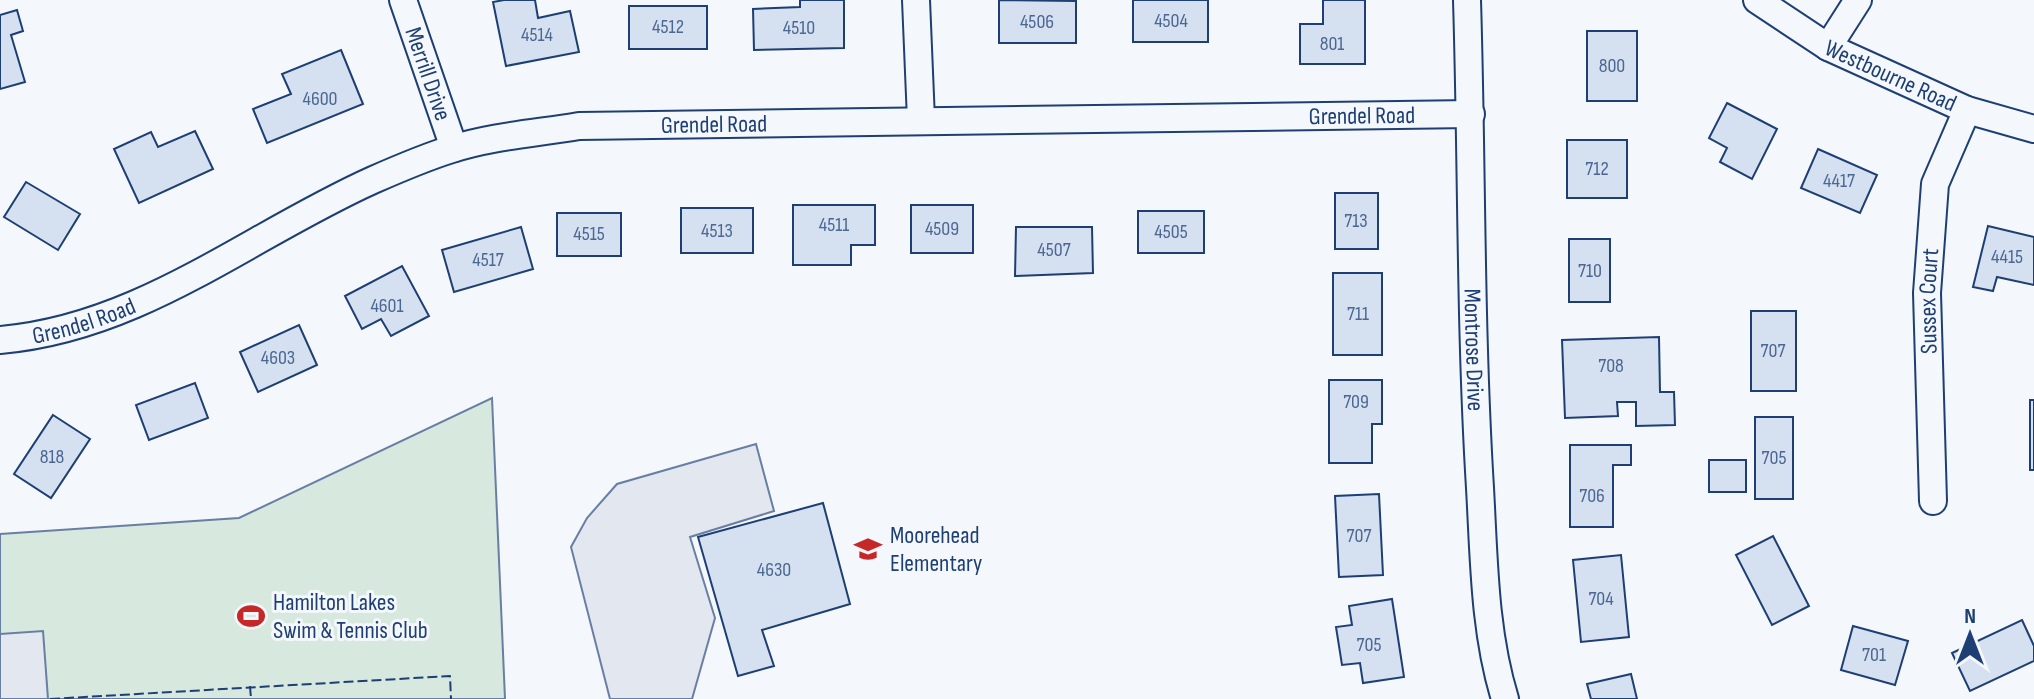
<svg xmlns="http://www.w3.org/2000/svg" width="2034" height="699" font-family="'Sofia Sans Condensed',sans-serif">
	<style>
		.green { fill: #d7e8df; stroke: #687fa3; stroke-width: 2 }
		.parking { fill: #e3e8f0; stroke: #687fa3; stroke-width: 2 }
		.building { fill: #d5e0f0; stroke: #1d3f73; stroke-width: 2 }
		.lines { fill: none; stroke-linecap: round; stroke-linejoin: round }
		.street-casing { stroke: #1d3f73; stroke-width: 30 }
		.street { stroke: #f4f7fb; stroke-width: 26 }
		.fence { stroke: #1d3f73; stroke-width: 2; stroke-dasharray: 10 4; stroke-linecap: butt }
		.labels { text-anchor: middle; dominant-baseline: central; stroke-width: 6; stroke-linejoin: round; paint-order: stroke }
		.number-label { font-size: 20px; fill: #4b6792 }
		.street-label { font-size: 24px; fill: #1d3f73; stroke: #f4f7fb }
		.poi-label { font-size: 24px; fill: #1d3f73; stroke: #f4f7fb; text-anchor: start }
	</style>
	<rect width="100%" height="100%" fill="#f4f7fb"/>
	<path class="green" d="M492,398l13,301h-505v-165l239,-16z"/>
	<g class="parking">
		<path d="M756,444l18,67 -84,26 25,81 -23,81h-82l-39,-152 16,-29 30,-34z"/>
		<path d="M43,631l5,68h-48v-65z"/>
	</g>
	<g class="building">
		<path d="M504,0h31l3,18 32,-7 9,41 -73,14 -13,-64z"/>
		<path d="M800,0h44v48l-90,2 -1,-41 47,-2z"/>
		<path d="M999,0l77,1v42h-77z"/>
		<rect x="1133" y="0" width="75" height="42"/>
		<path d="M1323,0h42v64h-65v-40h23z"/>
		<rect x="629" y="6" width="78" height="43"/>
		<path d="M17,10l6,21 -12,4 14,47 -25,7v-74z"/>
		<rect x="1587" y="31" width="50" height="70"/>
		<path d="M341,50l22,54 -96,39 -14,-34 38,-15 -9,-20z"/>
		<path d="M1727,103l50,26 -25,50 -32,-17 7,-14 -18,-10z"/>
		<path d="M195,131l18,38 -74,34 -25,-54 37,-17 7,15z"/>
		<rect x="1567" y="140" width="60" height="58"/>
		<path d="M1818,149l59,26 -17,38 -59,-25z"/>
		<path d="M26,182l54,32 -22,36 -54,-33z"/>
		<rect x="1335" y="193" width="43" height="56"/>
		<path d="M793,205h82v40h-24v20h-58z"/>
		<rect x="911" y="205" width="62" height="48"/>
		<rect x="681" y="208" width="72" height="45"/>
		<rect x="1138" y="211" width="66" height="42"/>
		<rect x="557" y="213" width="64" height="43"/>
		<path d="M1988,226l46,11v48l-37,-8 -4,14 -20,-4z"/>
		<path d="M521,227l12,42 -79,23 -12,-42z"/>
		<path d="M1016,227h76l1,46 -78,3z"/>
		<rect x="1569" y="239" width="41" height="63"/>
		<path d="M402,266l27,50 -38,20 -10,-17 -19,10 -17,-33z"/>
		<rect x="1333" y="273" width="49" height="82"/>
		<rect x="1751" y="311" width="45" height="80"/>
		<path d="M299,325l18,40 -59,27 -18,-40z"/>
		<path d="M1659,337l1,55h14l1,33 -39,1v-24h-19l1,14 -53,2 -3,-78z"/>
		<path d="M1329,380h53v44h-10v39h-43z"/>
		<path d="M195,383l13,35 -59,22 -13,-35z"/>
		<rect x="2030" y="400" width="4" height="70"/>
		<path d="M53,415l37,24 -39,59 -37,-24z"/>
		<rect x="1755" y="417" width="38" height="82"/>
		<path d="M1570,445h61v20h-18v62h-43z"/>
		<rect x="1709" y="460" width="37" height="32"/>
		<path d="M1379,494l4,81 -44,2 -4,-81z"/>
		<path d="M823,503l27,101 -88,26 12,36 -36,10 -40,-139z"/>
		<path d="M1773,536l36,70 -37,19 -36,-70z"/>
		<path d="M1621,555l8,82 -48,5 -8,-82z"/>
		<path d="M1392,599l12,78 -41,6 -3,-20 -18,2 -6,-38 16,-2 -3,-19z"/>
		<path d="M2022,620l12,26v15l-64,30 -18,-38z"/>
		<path d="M1853,626l55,15 -13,44 -54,-15z"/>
		<path d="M1631,674l6,25h-46l-4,-15z"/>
	</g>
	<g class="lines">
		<g class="street-casing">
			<g id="street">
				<path id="s1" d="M403,0l51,148"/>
				<path d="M916,0l5,120"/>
				<path id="s2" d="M1467,0c5,162 3,326 13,488 4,70 4,143 25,211"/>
				<path id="s3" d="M1757,0l71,47 139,63 67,19"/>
				<path d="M1828,47l30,-47"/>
				<path id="s4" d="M0,340c141,-12 248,-104 373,-160 25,-11 53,-23 79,-31 40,-13 86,-16 127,-23l892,-12"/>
				<path id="s5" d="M1933,501l-6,-208 8,-109 32,-74"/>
			</g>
		</g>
		<use href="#street" class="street"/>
		<g class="fence">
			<path d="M250,686l1,13"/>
			<path d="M50,699l400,-23 1,23"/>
		</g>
	</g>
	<defs>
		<g id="school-bare" transform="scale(2.16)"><path d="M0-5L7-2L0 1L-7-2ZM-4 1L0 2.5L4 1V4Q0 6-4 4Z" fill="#c62828" stroke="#f4f7fb" stroke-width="2.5" paint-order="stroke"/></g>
		<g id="stadium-bare" transform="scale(2.16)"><path d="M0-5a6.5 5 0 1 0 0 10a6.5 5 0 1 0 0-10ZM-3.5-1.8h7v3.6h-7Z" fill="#c62828" stroke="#f4f7fb" stroke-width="2.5" paint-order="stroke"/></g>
	</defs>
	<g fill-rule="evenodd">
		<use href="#school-bare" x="868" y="549"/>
		<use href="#stadium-bare" x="251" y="616"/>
	</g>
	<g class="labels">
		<g class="number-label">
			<text x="1171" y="21">4504</text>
			<text x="1037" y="22">4506</text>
			<text x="668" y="27">4512</text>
			<text x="799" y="28">4510</text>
			<text x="537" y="35">4514</text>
			<text x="1332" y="44">801</text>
			<text x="1612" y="66">800</text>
			<text x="320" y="99">4600</text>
			<text x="1597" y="169">712</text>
			<text x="1839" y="181">4417</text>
			<text x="1356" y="221">713</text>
			<text x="834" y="225">4511</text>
			<text x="942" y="229">4509</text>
			<text x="717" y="231">4513</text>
			<text x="1171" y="232">4505</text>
			<text x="589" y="234">4515</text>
			<text x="1054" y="250">4507</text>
			<text x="2007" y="257">4415</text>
			<text x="488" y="260">4517</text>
			<text x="1590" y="271">710</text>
			<text x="387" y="306">4601</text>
			<text x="1358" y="314">711</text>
			<text x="1773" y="351">707</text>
			<text x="278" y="358">4603</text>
			<text x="1611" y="366">708</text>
			<text x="1356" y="402">709</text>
			<text x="52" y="457">818</text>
			<text x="1774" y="458">705</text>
			<text x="1592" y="496">706</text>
			<text x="1359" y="536">707</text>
			<text x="774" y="570">4630</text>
			<text x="1601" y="599">704</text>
			<text x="1369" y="645">705</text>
			<text x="1874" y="655">701</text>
		</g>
		<g class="street-label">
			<text stroke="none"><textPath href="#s1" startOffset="78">Merrill Drive</textPath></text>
			<text stroke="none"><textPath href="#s3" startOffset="154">Westbourne Road</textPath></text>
			<text stroke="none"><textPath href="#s4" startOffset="1406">Grendel Road</textPath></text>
			<text stroke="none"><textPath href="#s4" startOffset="758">Grendel Road</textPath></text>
			<text stroke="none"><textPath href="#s5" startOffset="200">Sussex Court</textPath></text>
			<text stroke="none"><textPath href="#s4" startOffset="86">Grendel Road</textPath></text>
			<text stroke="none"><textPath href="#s2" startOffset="350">Montrose Drive</textPath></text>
		</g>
		<g class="poi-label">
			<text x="890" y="535">Moorehead<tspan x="890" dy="28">Elementary</tspan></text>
			<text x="273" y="602">Hamilton Lakes<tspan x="273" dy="28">Swim &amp; Tennis Club</tspan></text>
		</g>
	</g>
	<g transform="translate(1970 635)" stroke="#f4f7fb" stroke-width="6" paint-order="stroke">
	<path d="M0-6L14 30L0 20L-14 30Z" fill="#1d3f73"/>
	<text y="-12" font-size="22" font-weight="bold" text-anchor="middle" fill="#1d3f73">N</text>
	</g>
</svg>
